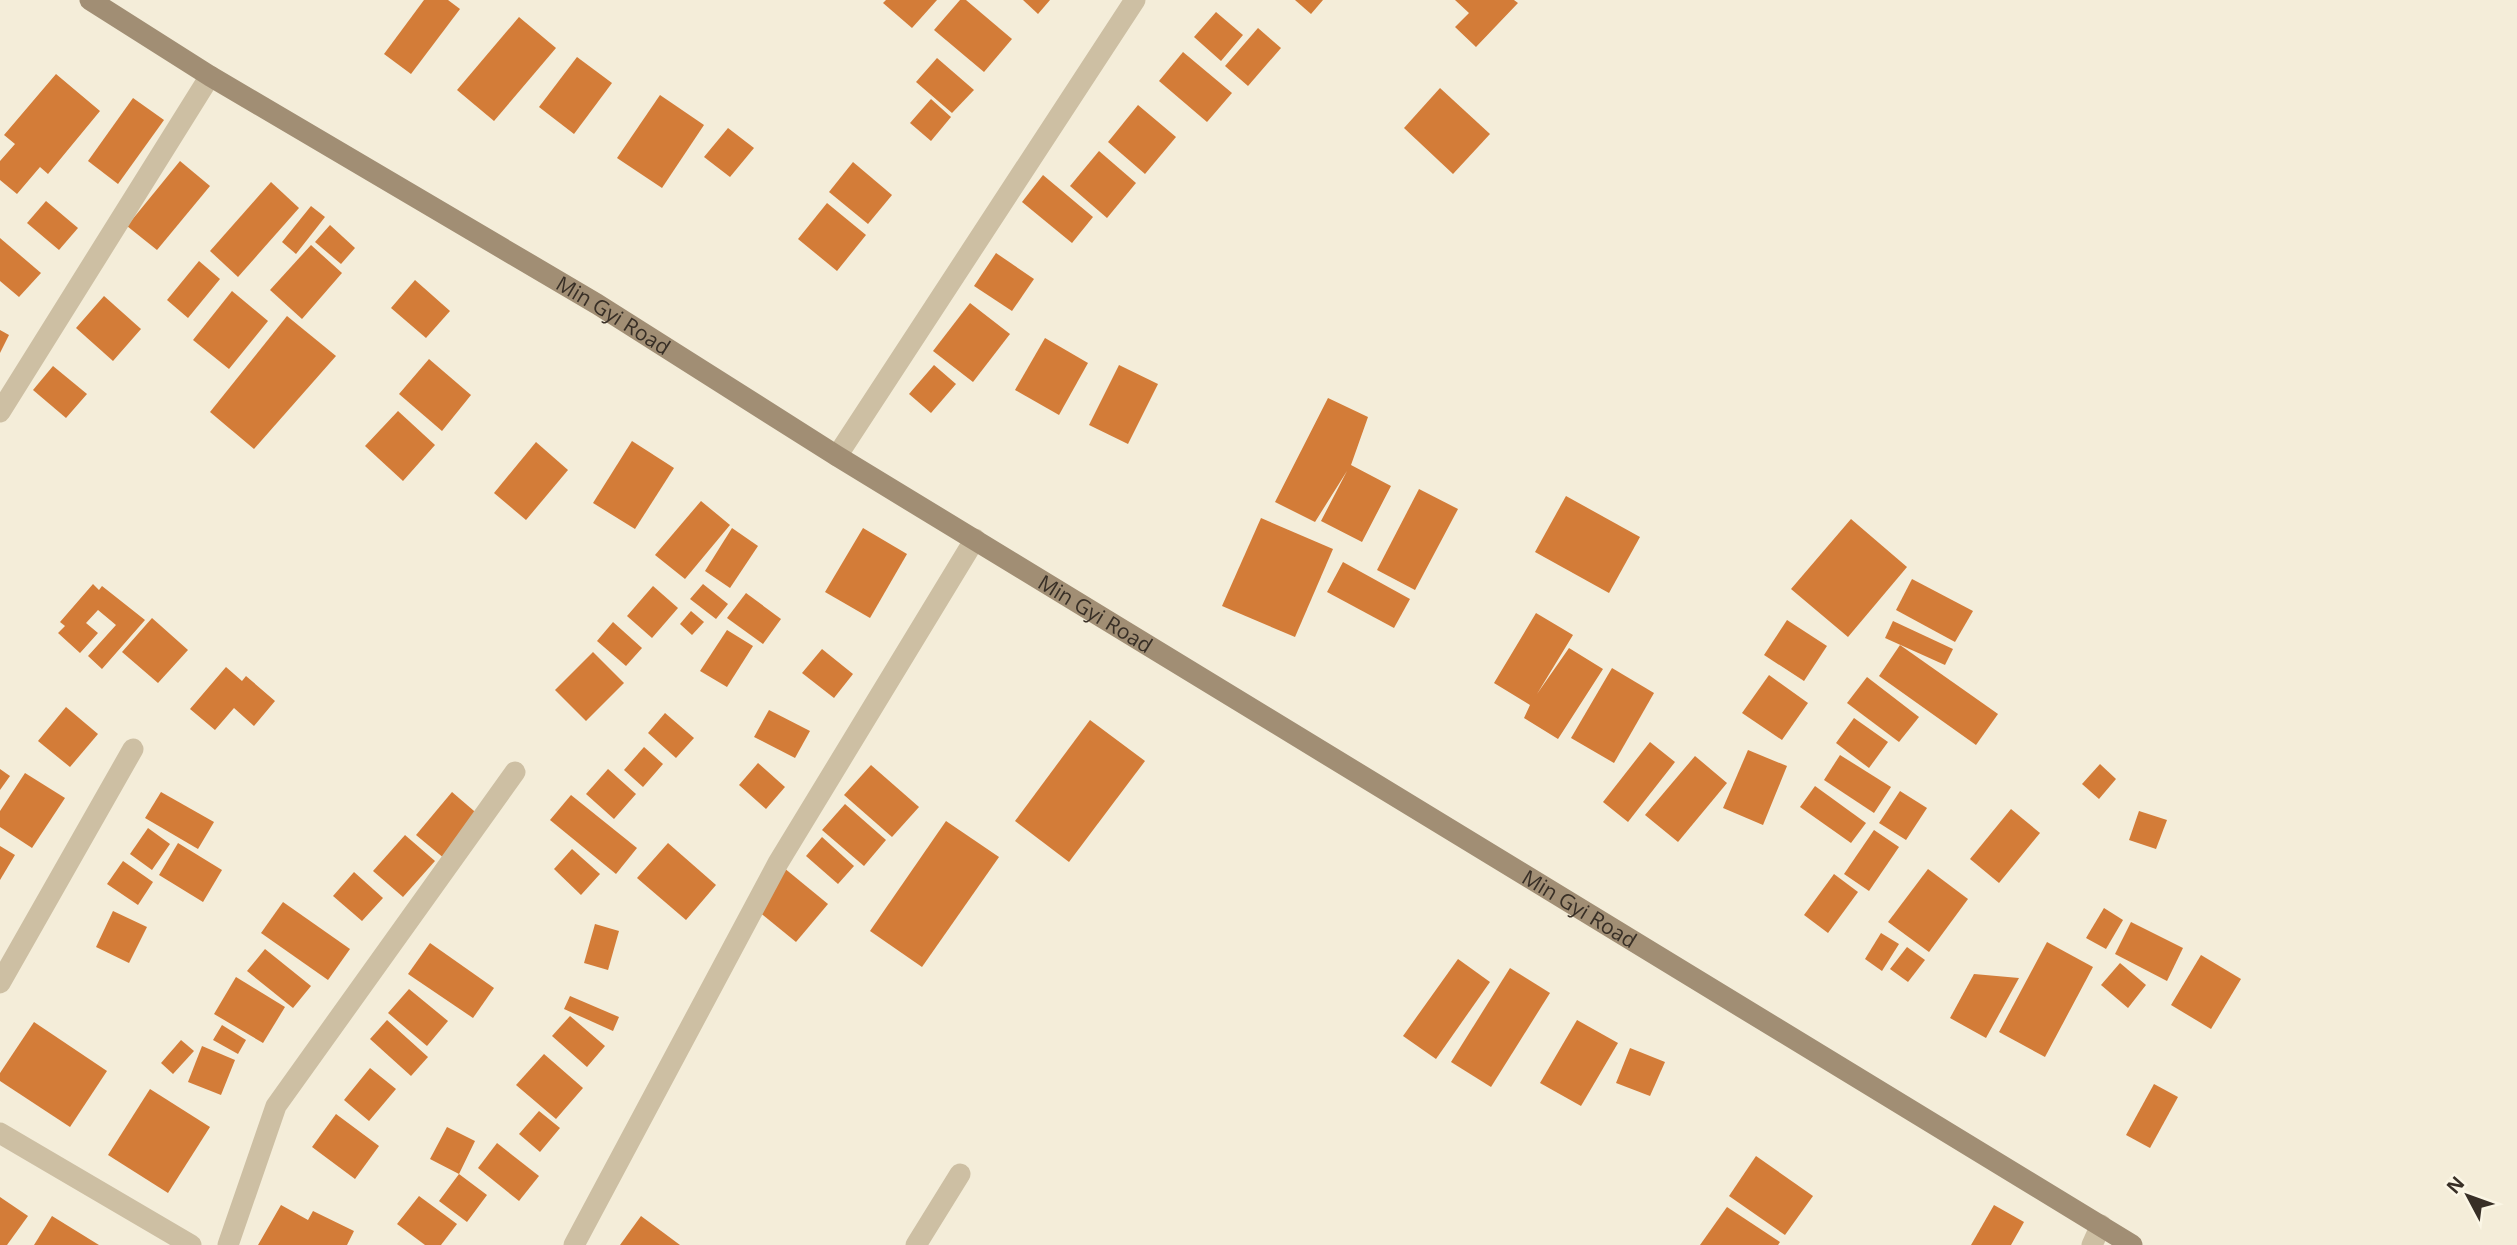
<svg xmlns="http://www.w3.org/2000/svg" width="2517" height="1245" font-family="'Open Sans',sans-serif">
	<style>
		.building { fill: #d37c38 }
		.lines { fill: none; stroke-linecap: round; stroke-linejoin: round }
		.street { stroke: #cdbfa3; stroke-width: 21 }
		.secondary { stroke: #a18e74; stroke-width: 21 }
		.labels { text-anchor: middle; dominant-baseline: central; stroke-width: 5; stroke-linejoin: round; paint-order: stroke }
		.street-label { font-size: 21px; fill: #382f26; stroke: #fbf6e5 }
	</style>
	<rect width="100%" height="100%" fill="#f4edd9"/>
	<g class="building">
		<path d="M424,0h24l12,9 -49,65 -27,-20z"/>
		<path d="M886,0h51l-25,28 -29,-25z"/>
		<path d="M960,0h6l46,39 -28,33 -50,-42z"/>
		<path d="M1023,0h27l-12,14z"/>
		<path d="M1295,0h28l-12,14z"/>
		<path d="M1455,0h59l4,3 -42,44 -21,-20 14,-14z"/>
		<path d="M1216,12l27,23 -22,26 -27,-24z"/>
		<path d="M519,17l37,31 -62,73 -37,-31z"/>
		<path d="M1258,28l23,20 -33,38 -23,-20z"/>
		<path d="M1183,52l49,41 -25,29 -48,-41z"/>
		<path d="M577,57l35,26 -38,51 -35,-27z"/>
		<path d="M937,58l37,32 -22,23 -36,-31z"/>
		<path d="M56,74l44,37 -52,63 -8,-7 -23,27 -17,-14v-19l15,-17 -11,-9z"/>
		<path d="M1440,88l50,46 -37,40 -49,-46z"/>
		<path d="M660,95l44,30 -42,63 -45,-30z"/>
		<path d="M133,98l31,22 -46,64 -30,-23z"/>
		<path d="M931,99l20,18 -20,24 -21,-18z"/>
		<path d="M1138,105l38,32 -31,37 -37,-32z"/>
		<path d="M728,128l26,20 -24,29 -26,-20z"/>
		<path d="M1099,151l37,32 -29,35 -37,-32z"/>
		<path d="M180,161l30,25 -53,64 -30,-24z"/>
		<path d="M853,162l39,33 -24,29 -39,-32z"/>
		<path d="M1043,175l50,42 -21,26 -50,-41z"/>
		<path d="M271,182l28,26 -61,69 -28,-26z"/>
		<path d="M46,201l32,27 -19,22 -32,-27z"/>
		<path d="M827,203l39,32 -29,36 -39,-32z"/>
		<path d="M311,206l14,11 -29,37 -14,-12z"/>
		<path d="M330,225l25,23 -14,16 -26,-22z"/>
		<path d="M0,238l41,35 -22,24 -19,-16z"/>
		<path d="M311,245l31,28 -40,46 -32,-29z"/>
		<path d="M996,253l38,26 -22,32 -38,-25z"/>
		<path d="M199,261l21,18 -32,39 -21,-18z"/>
		<path d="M415,280l35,31 -24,27 -35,-30z"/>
		<path d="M232,291l36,30 -39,48 -36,-29z"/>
		<path d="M104,296l37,33 -28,32 -37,-33z"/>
		<path d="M970,303l40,31 -37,48 -40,-31z"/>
		<path d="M287,316l49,40 -82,93 -44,-37z"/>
		<path d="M0,330l9,5 -9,18z"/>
		<path d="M1045,338l43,25 -29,52 -44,-25z"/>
		<path d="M429,359l42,36 -29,36 -43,-37z"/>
		<path d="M934,365l22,19 -25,29 -22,-19z"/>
		<path d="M1119,365l39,19 -30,60 -39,-19z"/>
		<path d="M53,366l34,28 -21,24 -33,-28z"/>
		<path d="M1328,398l40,19 -17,48 40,21 -29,56 -41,-21 26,-50 -32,51 -40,-20z"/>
		<path d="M398,411l37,34 -32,36 -38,-35z"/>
		<path d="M632,441l42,27 -39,61 -42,-26z"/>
		<path d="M536,442l32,28 -42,50 -32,-27z"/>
		<path d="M1419,489l39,20 -43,81 -38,-20z"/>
		<path d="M1566,496l74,41 -31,56 -74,-41z"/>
		<path d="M701,501l29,24 -45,54 -30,-24z"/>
		<path d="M1261,518l72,31 -38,88 -73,-31z"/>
		<path d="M1851,519l56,48 -59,70 -57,-48z"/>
		<path d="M732,528l26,18 -28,42 -25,-17z"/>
		<path d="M863,528l44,26 -37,64 -45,-26z"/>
		<path d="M1343,562l67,37 -16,29 -67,-36z"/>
		<path d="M1912,579l61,32 -18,31 -59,-32z"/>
		<path d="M93,584l6,6 3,-4 43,34 -43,49 -14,-13 28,-31 -18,-15 -12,13 12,10 -18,20 -22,-20 7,-7 -5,-4z"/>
		<path d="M703,584l25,20 -12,15 -26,-20z"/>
		<path d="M653,586l25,22 -26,30 -25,-22z"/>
		<path d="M746,593l35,26 -18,25 -36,-26z"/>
		<path d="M691,611l13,11 -12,13 -12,-11z"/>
		<path d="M1536,613l37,22 -36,59 32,-46 34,21 -45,70 -34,-21 6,-13 -36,-22z"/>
		<path d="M152,618l36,32 -30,33 -36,-31z"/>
		<path d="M1787,620l40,26 -23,35 -40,-26z"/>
		<path d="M1893,621l60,28 -8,16 -60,-27z"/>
		<path d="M613,622l29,26 -16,18 -29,-25z"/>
		<path d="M727,630l26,16 -26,41 -27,-16z"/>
		<path d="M1900,645l98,69 -22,31 -97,-69z"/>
		<path d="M822,649l31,25 -19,24 -32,-25z"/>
		<path d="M593,652l31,31 -38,38 -31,-31z"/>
		<path d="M226,667l16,14 4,-5 29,25 -21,25 -20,-18 -19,22 -25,-21z"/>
		<path d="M1612,668l42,25 -40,70 -43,-25z"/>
		<path d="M1769,675l39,28 -26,37 -40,-27z"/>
		<path d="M1867,677l52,40 -20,25 -52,-39z"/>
		<path d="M66,707l32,27 -28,33 -32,-26z"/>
		<path d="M769,710l41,21 -15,27 -41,-21z"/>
		<path d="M665,713l29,25 -18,20 -28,-25z"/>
		<path d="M1854,718l34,24 -19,26 -33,-25z"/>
		<path d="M1090,720l55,41 -76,101 -54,-41z"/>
		<path d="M1650,742l25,20 -47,60 -25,-20z"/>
		<path d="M644,747l19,17 -20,23 -19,-17z"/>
		<path d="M1748,750l39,16 -24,59 -40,-17z"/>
		<path d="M1840,755l51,32 -17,26 -50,-33z"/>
		<path d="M1695,756l32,27 -49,59 -33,-27z"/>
		<path d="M758,763l27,24 -19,22 -27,-24z"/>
		<path d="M2100,764l16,15 -17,20 -17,-15z"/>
		<path d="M871,765l48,42 -27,30 -48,-42z"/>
		<path d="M0,769l10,7 -10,14z"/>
		<path d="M608,769l28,25 -22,25 -28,-25z"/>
		<path d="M25,773l40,25 -33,50 -32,-21v-16z"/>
		<path d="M1815,786l51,37 -15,20 -51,-36z"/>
		<path d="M1900,791l27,17 -21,32 -27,-17z"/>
		<path d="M161,792l53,30 -16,27 -53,-31z"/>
		<path d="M452,792l29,25 -36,42 -29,-24z"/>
		<path d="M571,795l66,53 -21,26 -66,-54z"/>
		<path d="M845,804l41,36 -22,26 -42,-36z"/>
		<path d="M2011,809l29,24 -41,50 -29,-24z"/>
		<path d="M2139,811l28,9 -11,29 -27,-9z"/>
		<path d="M946,821l53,36 -77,110 -52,-36z"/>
		<path d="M148,828l22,16 -18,26 -22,-16z"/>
		<path d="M1874,830l25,17 -30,44 -25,-17z"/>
		<path d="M405,835l30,26 -32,36 -30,-26z"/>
		<path d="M822,837l32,29 -16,18 -32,-28z"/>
		<path d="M178,843l44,27 -19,32 -44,-27z"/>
		<path d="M668,843l48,42 -30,35 -49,-42z"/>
		<path d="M0,846l15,9 -15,25z"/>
		<path d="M572,849l28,25 -19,21 -27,-26z"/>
		<path d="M123,861l30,21 -15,23 -31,-21z"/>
		<path d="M778,863l50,41 -32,38 -49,-40z"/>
		<path d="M1928,869l40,30 -39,53 -41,-30z"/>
		<path d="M354,872l29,26 -21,23 -29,-25z"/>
		<path d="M1834,874l24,18 -30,41 -24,-18z"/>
		<path d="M283,902l67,47 -22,31 -67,-47z"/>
		<path d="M2104,908l19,12 -17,29 -20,-11z"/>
		<path d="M113,911l34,16 -18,36 -33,-16z"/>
		<path d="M2131,922l52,26 -16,33 -52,-27z"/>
		<path d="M595,924l24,7 -11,39 -24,-7z"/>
		<path d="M1881,933l18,11 -17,27 -17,-12z"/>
		<path d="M2047,942l46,25 -48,90 -46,-25z"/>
		<path d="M430,943l64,45 -21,30 -65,-44z"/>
		<path d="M1907,947l18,13 -17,22 -18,-13z"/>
		<path d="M265,949l46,37 -18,22 -46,-37z"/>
		<path d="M2201,955l40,24 -30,50 -40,-24z"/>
		<path d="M1458,959l32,23 -54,77 -33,-23z"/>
		<path d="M2120,963l26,22 -18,23 -27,-23z"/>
		<path d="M1510,968l40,25 -59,94 -40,-25z"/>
		<path d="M1974,974l45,4 -33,60 -36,-20z"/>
		<path d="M236,977l49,30 -22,36 -49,-29z"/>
		<path d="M409,989l39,32 -21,25 -39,-33z"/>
		<path d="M570,996l49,21 -6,14 -49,-22z"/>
		<path d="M570,1016l35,30 -18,21 -35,-31z"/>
		<path d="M387,1020l41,37 -17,19 -41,-37z"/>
		<path d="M1577,1020l41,23 -37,63 -41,-23z"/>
		<path d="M34,1022l73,49 -37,56 -70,-46v-8z"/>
		<path d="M222,1025l24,15 -8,14 -25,-14z"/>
		<path d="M181,1040l13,11 -21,23 -12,-11z"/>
		<path d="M202,1046l33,14 -14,35 -33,-13z"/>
		<path d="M1630,1048l35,14 -15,34 -34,-13z"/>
		<path d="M544,1054l39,34 -27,31 -40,-34z"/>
		<path d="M370,1068l26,21 -27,32 -25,-21z"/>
		<path d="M2154,1084l24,13 -28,51 -24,-13z"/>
		<path d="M150,1089l60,38 -42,66 -60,-38z"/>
		<path d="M539,1111l21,17 -20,24 -21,-18z"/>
		<path d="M336,1114l43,32 -24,33 -43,-32z"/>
		<path d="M447,1127l28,14 -16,33 28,21 -20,27 -28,-21 20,-27 -29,-15z"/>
		<path d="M497,1143l42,33 -20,25 -41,-33z"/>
		<path d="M1756,1156l57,40 -28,39 -56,-39z"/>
		<path d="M419,1196l38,28 -16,21h-16l-28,-21z"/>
		<path d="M0,1197l28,19 -21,29h-7z"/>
		<path d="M281,1205l27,15 5,-9 41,20 -7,14h-89z"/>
		<path d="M1994,1205l30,17 -13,23h-40z"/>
		<path d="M1727,1207l53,35 -2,3h-78z"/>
		<path d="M52,1216l47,29h-65z"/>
		<path d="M641,1216l39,29h-60z"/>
	</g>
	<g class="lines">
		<g class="street">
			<path d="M0,412l210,-336"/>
			<path d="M837,456l298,-456"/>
			<path d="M0,983l133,-234"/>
			<path d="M0,1133l191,112"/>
			<path d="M228,1245l48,-139 239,-334"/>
			<path d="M574,1245l204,-382 197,-324"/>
			<path d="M916,1245l44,-71"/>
			<path d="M2092,1245l9,-20"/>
		</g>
		<path class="secondary" id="s1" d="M90,0l120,76 387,228 240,152 1295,789"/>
	</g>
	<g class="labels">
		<g class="street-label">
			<text stroke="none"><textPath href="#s1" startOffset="611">Min Gyi Road</textPath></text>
			<text stroke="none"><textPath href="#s1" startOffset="1178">Min Gyi Road</textPath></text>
			<text stroke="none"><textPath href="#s1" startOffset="1745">Min Gyi Road</textPath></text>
		</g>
	</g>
	<g transform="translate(2468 1196) rotate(311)" stroke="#fbf6e5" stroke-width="5" paint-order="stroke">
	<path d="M0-5L12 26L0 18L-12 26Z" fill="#382f26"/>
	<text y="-10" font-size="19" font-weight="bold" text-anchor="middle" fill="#382f26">N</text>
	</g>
</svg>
